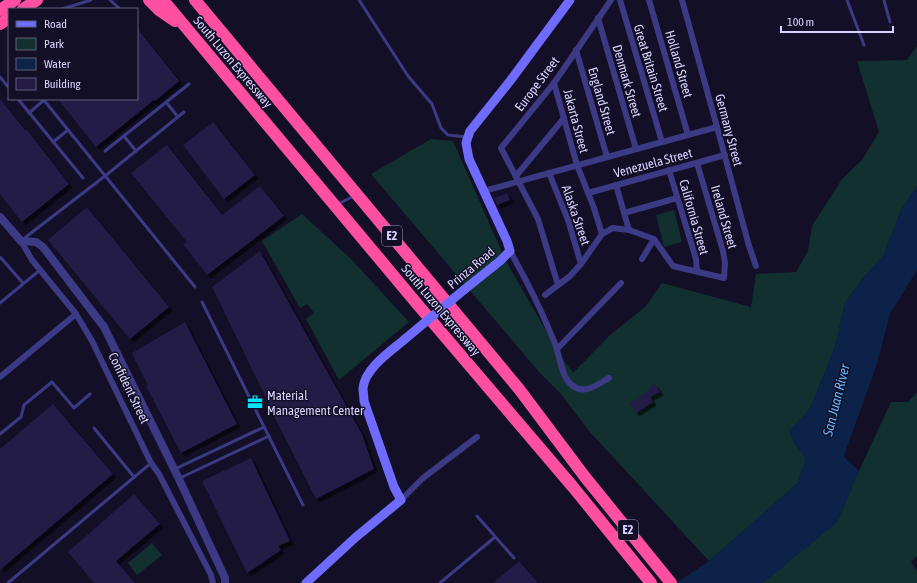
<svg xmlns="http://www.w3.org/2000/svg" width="917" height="583" font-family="'Asap Condensed',sans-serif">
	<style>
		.green { fill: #12302f }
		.water { fill: #0c2248 }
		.building { fill: #241b47; filter: url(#shadow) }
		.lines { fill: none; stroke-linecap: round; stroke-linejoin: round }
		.service { stroke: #3d3a85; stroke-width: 3 }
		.minor { stroke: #3d3a85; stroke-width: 6 }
		.tertiary { stroke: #3d3a85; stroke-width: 8 }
		.secondary { stroke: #6f6bff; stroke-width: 9 }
		.motorway { stroke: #ff4fa3; stroke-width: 12 }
		.secondary-bridge { stroke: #6f6bff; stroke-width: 9 }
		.labels { text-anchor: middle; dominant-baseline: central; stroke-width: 3; stroke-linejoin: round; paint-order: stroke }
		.shield { fill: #130f26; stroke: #9e99be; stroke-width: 1 }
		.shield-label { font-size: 12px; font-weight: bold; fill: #d9d4ff }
		.street-label { font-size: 13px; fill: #d9d4ff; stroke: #130f26 }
		.poi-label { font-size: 13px; fill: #d9d4ff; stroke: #130f26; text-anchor: start }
		.water-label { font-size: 14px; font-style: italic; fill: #62b6ff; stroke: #130f26 }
	</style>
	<defs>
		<filter id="shadow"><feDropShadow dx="3.5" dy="3.5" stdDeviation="0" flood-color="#0009"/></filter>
	</defs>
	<rect width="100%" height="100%" fill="#130f26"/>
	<g class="green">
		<path d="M917,46v140l-16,24 -17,45 -20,22 -19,26 -10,44 -25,62 -20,21 4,13 12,15 -8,25 -89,78 -119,-129 -30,-39 -21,-21 -168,-198 60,-35 22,2 53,120 54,94 13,18 36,-37 37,-30 16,-23 89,24 5,-33 40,-2 12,-21 4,-25 30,-47 20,-19 17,-28 -22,-71 50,-1z"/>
		<path d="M674,210l8,32 -18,5 -8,-32z"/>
		<path d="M302,214l50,46 57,62 -70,58 -33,-61 8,-6 -7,-9 -7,4 -38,-67z"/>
		<path d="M917,392v164l-6,6 6,9v12h-155l75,-61 22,-51 32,-69h17z"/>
		<path d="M152,543l10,12 -25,20 -9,-12z"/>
	</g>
	<path class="water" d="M917,186v84l-27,44 -14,53 -30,83 -2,7 15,14 -22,51 -70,58 -5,3h-86l33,-22 89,-78 8,-25 -12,-15 -4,-13 20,-21 25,-62 10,-44 19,-26 20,-22 17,-45z"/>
	<g class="building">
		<path d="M137,28l42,53 -24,20 -1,-1 -58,47 -38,-48h79z"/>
		<path d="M0,99l26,32 1,-1 42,54 -47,38 -22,-28z"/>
		<path d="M213,122l42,53 -31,24 -41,-54z"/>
		<path d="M167,145l55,70 38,-29 24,30 -77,59 -24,-31 4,-2 -56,-69z"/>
		<path d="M507,193l3,7 -13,5 -3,-7z"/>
		<path d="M87,207l82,100 -39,32 -82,-99z"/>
		<path d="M260,251l102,183 12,35 -58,30 -45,-89h1l-60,-123z"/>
		<path d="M185,322l52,102 -56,29 -35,-67 2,-1 -16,-32z"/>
		<path d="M655,384l5,8 -10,5 3,5 -17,11 -6,-10 20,-13 -1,-2z"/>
		<path d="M53,404l60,70 -113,96v-121z"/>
		<path d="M251,458l39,83 -12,5 3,4 -34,23 -45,-92z"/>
		<path d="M134,494l26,30 -44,37 19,22h-41l-26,-31z"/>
		<path d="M519,561l19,22h-45z"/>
	</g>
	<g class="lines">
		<g class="service">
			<path d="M110,0l10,9"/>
			<path d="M359,0l49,76 24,28 9,24 7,7 19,2"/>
			<path d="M847,0l17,45"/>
			<path d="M884,0l6,22"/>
			<path d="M62,9l29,-9"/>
			<path d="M0,77l9,11"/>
			<path d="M18,99l65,79"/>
			<path d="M43,99l152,188"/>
			<path d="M166,102l12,15"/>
			<path d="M29,113l15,-13"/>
			<path d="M124,136l12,15"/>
			<path d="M53,142l15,-12"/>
			<path d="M105,151l84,-67"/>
			<path d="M338,204l16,-8"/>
			<path d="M22,240l83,-64 79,-64"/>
			<path d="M0,257l23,26"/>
			<path d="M202,302l101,203"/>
			<path d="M0,303l40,-33"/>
			<path d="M94,428l40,49"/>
			<path d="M0,434l21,-17 3,-12 28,-23 22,26 16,-14"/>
			<path d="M175,469l89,-42"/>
			<path d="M180,478l89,-42"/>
			<path d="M477,516l37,42"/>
			<path d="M8,583l143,-120"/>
			<path d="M440,583l55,-46"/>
		</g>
		<g class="minor">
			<path d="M620,0l42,142"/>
			<path d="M649,0l39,135"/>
			<path d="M682,0l35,127 32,119 7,20"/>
			<path d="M598,18l38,131"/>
			<path d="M576,50l31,107"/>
			<path d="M554,83l23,82 17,43 8,26"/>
			<path d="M669,170l27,89 1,12"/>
			<path d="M549,173l19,47 13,44"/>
			<path d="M516,176l48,-58"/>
			<path d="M616,185l13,45"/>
			<path d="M484,191l233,-64"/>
			<path d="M588,193l137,-38"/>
			<path d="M624,213l53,-15"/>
			<path d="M21,241l11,19 44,54 16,27 59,122 8,11 52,101 2,8"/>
			<path d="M510,251c14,25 27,50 38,76 3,8 7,15 9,23 4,12 5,28 16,36 12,9 25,-2 36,-8"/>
			<path d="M642,259l12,-20"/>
			<path d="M558,285l-20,-66 -37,-71 53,-65 57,-83"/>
			<path d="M545,295l25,-19 11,-12 21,-30 11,-6 16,2 25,9 19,27 51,12 1,-15 -2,-12 -26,-88"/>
			<path d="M557,349l64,-66"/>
			<path d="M0,377l76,-63"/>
			<path d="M401,500l22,-22 54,-41"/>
		</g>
		<path class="tertiary" d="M0,217l21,24 15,1 7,5 61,80 75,152 46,99v5"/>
		<g class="secondary">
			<path d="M465,289l35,-28 10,-10 -3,-10 -38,-82 -3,-16 4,-12 40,-50 60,-81"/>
			<path d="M306,583l50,-46 45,-37 -7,-13 -30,-86c0,-5 -1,-9 -1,-13 2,-20 28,-37 42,-49"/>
		</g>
		<g class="motorway">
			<path d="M149,0l10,10 16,11"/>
			<path d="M163,0l255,305 155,182 78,96"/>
			<path d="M195,0l324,389 66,88 86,106"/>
			<path d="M23,9l14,-9"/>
			<path d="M0,10l15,-10"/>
			<path d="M0,24l9,-6"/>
		</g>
		<path class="secondary-bridge" d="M405,339l60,-50"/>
	</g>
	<defs>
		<g id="office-bare" transform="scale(1.2)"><path d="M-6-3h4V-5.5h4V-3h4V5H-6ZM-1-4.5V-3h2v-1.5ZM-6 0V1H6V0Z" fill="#00e5ff" stroke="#130f26" stroke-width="2.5" paint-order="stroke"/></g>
	</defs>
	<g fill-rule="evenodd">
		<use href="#office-bare" x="255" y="402"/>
	</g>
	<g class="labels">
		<g class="shield">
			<rect x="382" y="226" width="20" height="20" rx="3"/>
			<rect x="618" y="520" width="20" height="20" rx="3"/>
		</g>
		<g class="shield-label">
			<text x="392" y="236">E2</text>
			<text x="628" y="530">E2</text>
		</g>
		<g class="street-label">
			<text transform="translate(233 62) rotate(50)">South Luzon Expressway</text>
			<text transform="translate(679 64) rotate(74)">Holland Street</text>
			<text transform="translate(651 68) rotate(73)">Great Britain Street</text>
			<text transform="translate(627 81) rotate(74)">Denmark Street</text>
			<text transform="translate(537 84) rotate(-53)">Europe Street</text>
			<text transform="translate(602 101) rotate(74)">England Street</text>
			<text transform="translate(576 121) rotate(75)">Jakarta Street</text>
			<text transform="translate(729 130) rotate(75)">Germany Street</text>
			<text transform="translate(653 163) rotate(-15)">Venezuela Street</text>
			<text transform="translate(576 215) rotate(71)">Alaska Street</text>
			<text transform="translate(694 217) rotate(74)">California Street</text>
			<text transform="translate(724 217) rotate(74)">Ireland Street</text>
			<text transform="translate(471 268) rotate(-40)">Prinza Road</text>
			<text transform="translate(441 310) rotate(50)">South Luzon Expressway</text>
			<text transform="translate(129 388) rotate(64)">Confident Street</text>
		</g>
		<g class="poi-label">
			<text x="267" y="395">Material<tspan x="267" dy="15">Management Center</tspan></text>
		</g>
		<g class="water-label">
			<text transform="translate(836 400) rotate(-76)">San Juan River</text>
		</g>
	</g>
	<rect x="8" y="8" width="130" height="92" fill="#130f26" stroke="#625e7d"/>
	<rect x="16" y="21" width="20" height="6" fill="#6f6bff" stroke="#625e7d"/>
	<text x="44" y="28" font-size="12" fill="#d9d4ff">Road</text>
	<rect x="16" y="38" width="20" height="12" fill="#12302f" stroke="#625e7d"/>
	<text x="44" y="48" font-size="12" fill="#d9d4ff">Park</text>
	<rect x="16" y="58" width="20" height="12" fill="#0c2248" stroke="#625e7d"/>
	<text x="44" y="68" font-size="12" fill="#d9d4ff">Water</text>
	<rect x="16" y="78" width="20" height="12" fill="#241b47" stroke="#625e7d"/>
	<text x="44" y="88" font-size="12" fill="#d9d4ff">Building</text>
	<path d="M781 26v6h112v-6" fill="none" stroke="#d9d4ff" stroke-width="2"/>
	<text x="787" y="26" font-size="12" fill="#d9d4ff" stroke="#130f26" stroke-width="3" paint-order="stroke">100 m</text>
</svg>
